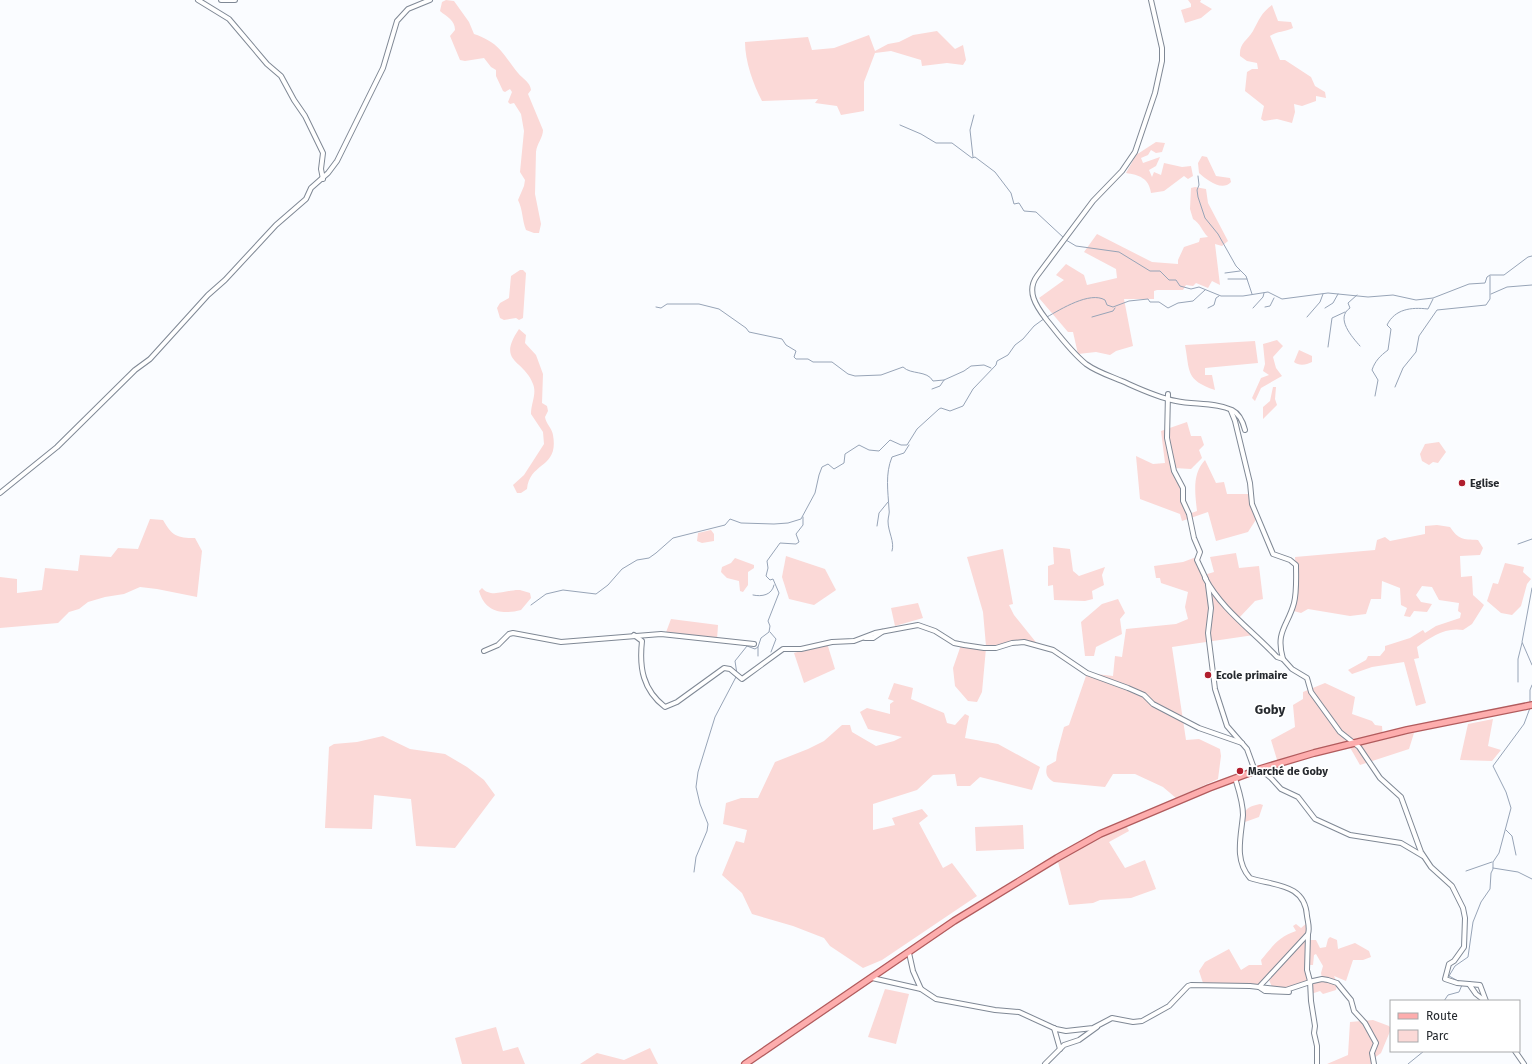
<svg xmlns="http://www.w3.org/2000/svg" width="1532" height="1064" font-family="'Fira Sans',sans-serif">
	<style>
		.green { fill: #fbd9d7; fill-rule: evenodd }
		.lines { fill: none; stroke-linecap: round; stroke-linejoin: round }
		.stream { stroke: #97a4b7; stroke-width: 1 }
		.minor-casing { stroke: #7f8895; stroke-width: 6 }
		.major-casing { stroke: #b15b5d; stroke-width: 8 }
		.minor { stroke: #fff; stroke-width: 4 }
		.major { stroke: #fdadad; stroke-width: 5.5 }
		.poi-dot { fill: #b01e2e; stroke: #fff; stroke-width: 1.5 }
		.labels { text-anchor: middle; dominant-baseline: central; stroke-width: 3.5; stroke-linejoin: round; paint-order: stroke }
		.poi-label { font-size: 11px; font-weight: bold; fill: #25292e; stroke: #fff; text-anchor: start }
		.quarter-label { font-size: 13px; font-weight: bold; fill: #25292e; stroke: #fff }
	</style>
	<rect width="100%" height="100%" fill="#fafcff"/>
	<g class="green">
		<path d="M446,0l8,1 15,21 5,12c26,9 28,19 44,39 5,6 12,9 13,17l-3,4 15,36c0,8 -6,13 -7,22l-1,42 6,30 -2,9h-5l-8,-3c-4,-10 -3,-20 -8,-30l6,-14 1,-6 -5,-8 4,-41 -3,-17 -7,-11 -4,1 -2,-2 4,-10 -2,-3 -5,3 -2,-1 -7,-15v-6l-5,-3 -7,-9 -19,3 -5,-1 -10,-24 5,-6c0,-10 -8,-13 -15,-19l2,-9z"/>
		<path d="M1188,0h13l-1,2 12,7 -11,9 -16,5 -4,-13 10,-3v-3z"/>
		<path d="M1272,5l6,16 13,1 2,6c-8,4 -16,3 -23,8l10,24h5l26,17 4,9 10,6 1,6 -10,-2v5l-14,5 -8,-2 1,8 -3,11 -15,-4 -13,2 -3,-2 3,-13 -19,-15 2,-19 5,-3h6l-1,-6 -10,-2 -7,-5c-1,-13 7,-15 13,-25 6,-11 8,-18 19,-26z"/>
		<path d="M937,31l18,18 8,-4 3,15 -3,5 -16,-2 -25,3 -1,-6 -30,-9 -16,2 -11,29v29l-23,4 -4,-9 -22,-3 3,-4 -56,2c-9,-17 -17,-40 -17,-59l63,-5 4,13 22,-2 35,-13 6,16 13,-7 11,-2 14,-7z"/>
		<path d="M1156,142l9,1 -3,9 -6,1 -5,-3 -3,5 -7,3 2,5 17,-6 -4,9 -7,4 3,7 2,-5 7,3 3,-12 18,4 9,-1 2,10 -5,3 -4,-3 -20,15 -13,2c-2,-15 -12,-18 -25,-20l10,-18z"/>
		<path d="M1202,156l5,1 9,19 14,2 1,4c-9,10 -24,-2 -32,-9l-1,-10z"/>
		<path d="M1195,187l11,2 2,14 20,38 -6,5 -7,-2 5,41 -8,-4 -4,7 -12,-5 -3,3 -7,-1 -3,5h-26l-3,1v8h-30l9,47 -17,5 -6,4 -14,-3 -18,2 -5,-22h-5l-29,-34 25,-18 -8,-5 10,-11 18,11 3,10 30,-7 -1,-9 -32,-17 13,-18 55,28 26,2v-4l6,-13 15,-5 1,-4 8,-1c-6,-6 -8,-14 -15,-18l-3,-10 1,-21z"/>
		<path d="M520,270h3l3,3 -3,45 -4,2 -3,-2 -12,2 -4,-2 -3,-10 3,-5 9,-5 2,-22z"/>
		<path d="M519,329l7,6 -1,8 11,12 7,19 -1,29 5,3 1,5 -3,6c1,7 7,11 8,18 6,34 -23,26 -26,54l-6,4h-4l-4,-8 11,-10 20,-31 -1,-12 -12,-18c0,-11 6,-20 2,-30 -9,-25 -37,-21 -14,-55z"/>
		<path d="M1277,340l6,6 -10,11 3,11 6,8 -21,12 -6,13 -3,-3 9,-20 8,-3 -6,-4 2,-7 -2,-20z"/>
		<path d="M1255,341l3,22 -53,5v7h7l3,15c-30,-10 -25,-19 -30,-45z"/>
		<path d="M1299,350l13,6v6c-6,3 -13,4 -18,0z"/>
		<path d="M1273,387h3l-1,12 2,6 -14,14v-12l7,-6z"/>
		<path d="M1187,422l4,14h10l3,9 -5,5 3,8 -11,11 -17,-1 9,20v8l6,18 8,-3c-2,-18 -5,-37 8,-51l11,23 8,-1 3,12h24l6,24 -9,14 -32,9 -8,-29 -26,9 -2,-7 -40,-15 -4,-43 17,8 12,-1 -4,-32z"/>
		<path d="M1439,442l7,10 -8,11 -5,-1 -4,3 -7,-4 -2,-7 5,-10z"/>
		<path d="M150,519l13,1c9,16 14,18 32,18l7,13 -5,46 -40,-8 -17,-2 -16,7 -19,3 -17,5 -9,7 -10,3 -11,11 -58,5v-51l17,2v14l25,-3 3,-22 33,3 2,-16 31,2 7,-9 20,1z"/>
		<path d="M1437,525l13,2c9,13 12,12 28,13l5,8 -3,7 -20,1 1,21 11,-1 1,19 11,10 -12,19 -9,6c-18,-3 -32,7 -46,17l2,11 -5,1 12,44 -10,3 -12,-44 -32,5 -20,7 -4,-4 18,-10 2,-4h12l5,-6v-4l25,-8 13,-8 2,3 11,-7 24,-8 1,-5 -3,-2 1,-8 -20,-3 -7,-13 -10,-1 -6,9 5,7 11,2 -5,8 -13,-1 -4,6 -6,-1 3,-8 -6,-3 -1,-17 -18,-7 -1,18h-10l-5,15 -16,2 -42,-7 -7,4 -11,-3c8,-15 6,-36 5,-53l80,-7 2,-10 8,-3 5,4 35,-7v-8z"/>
		<path d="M711,530l3,4v7l-12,2 -5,-2 1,-8z"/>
		<path d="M1053,547l17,2 3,22 6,5 26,-9 -3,8 2,10 -12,6 1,8 -8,2 -31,-1 -1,-15 -5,1v-20l6,-2z"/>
		<path d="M1003,549l10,55 -4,1 5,10 25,31 -15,-4 -38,6 -4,44 -5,10 -9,-1 -13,-15 -2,-18 8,-23 25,1 -3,-34 -16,-55z"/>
		<path d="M1236,553l3,15 20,-2 4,33 -8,2 -17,18 16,16 -82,12 14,93 13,-1 21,10 1,7 -3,23 -42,19 -13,-11 -28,-13h-22l-8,13 -51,-5c-7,-4 -9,-8 -7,-16l9,-5 1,-8 7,-26 5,-2 18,-52 26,3 2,-20 7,1 4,-28 50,-5 12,-5 -3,-12 3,-15 -27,-9 -1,-5h-4l-2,-12 29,-4 16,-6 -2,4 7,15 10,-3 -4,-15z"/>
		<path d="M786,556l39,13 11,21 -22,15 -25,-6 -7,-22z"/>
		<path d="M735,558l19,7v3l-6,4v13l-5,7 -3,-1 -1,-10 -12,-3 -6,-6 1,-5 9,-4z"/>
		<path d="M1505,563l19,4 -1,5 8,7 -4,5 -6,22 -9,9 -11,-2 -14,-12 6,-18 5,1z"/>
		<path d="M482,588c9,11 26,1 38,2 3,1 7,2 10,3l1,5 -10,12c-19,5 -36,2 -42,-19z"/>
		<path d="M1118,599l7,14 -5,6 2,15 -26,13 -2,9h-9l-4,-34 21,-18z"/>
		<path d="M918,603l5,15 -28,8 -4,-18z"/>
		<path d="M671,619l47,6 -1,15 -52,-5z"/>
		<path d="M827,643l8,26 -31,14 -10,-30z"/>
		<path d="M894,683l19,5 -2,11 33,14 3,10 8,2 10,-11 4,2 -4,22 33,6 42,23 -8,23 -52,-13 -10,9h-13l-2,-12 -22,1 -16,15 -44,14v26l22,-5 -3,-7 30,-9 6,7 -9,7 24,45 9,-5 25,33 -95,64 -19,8 -33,-22 -6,-8 -31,-12 -41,-12 -10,-21 -20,-18 14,-34 8,2 3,-13 -24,-6 3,-21 15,-5h17l17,-36 33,-13 16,-8 18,-16h8l2,7 24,14 18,-5 8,-4 -34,-8 -8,-17 7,-4 23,6v-10l4,-3 -6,-2z"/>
		<path d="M1325,683l30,14 -3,17 20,7 3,4 7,1 1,13 31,-6 -5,16 -49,16 -12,-21 -70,19 -7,-23 24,-13 -2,-22 10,-6v-7z"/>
		<path d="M1493,719l-5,27 13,4 -9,11 -32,-1 8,-36z"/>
		<path d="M383,736l27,13 35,5 22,13 17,13 11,15 -40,53 -39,-2 -5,-47 -37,-4 -2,34 -47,-1 4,-81 5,-3 23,-2z"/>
		<path d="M1260,804l3,1 -4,12 -14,5 -2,-7c4,-8 8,-9 17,-11z"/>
		<path d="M1125,823l4,8 -20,11 16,26 20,-8 11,29 -25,9 -31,2 -7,3 -24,2 -12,-47z"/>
		<path d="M1023,825l1,24 -48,2 -1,-24z"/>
		<path d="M1308,922l3,7 -2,1 -1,10h8l4,8 6,-1 2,-8 2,-2 7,3 1,9 17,-6 14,8 2,6 -8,3h-10l-7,21 -12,-5 3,7 -1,7 -13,4 -3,-3 -9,3 -2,-11 -23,7 -13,-1 -5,-11 -9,9 -55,-1 -5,-15 6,-9 24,-13 12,21 8,-5h13l-1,-5c12,-14 17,-23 35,-29l-3,-5 3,-2 5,4zM1316,954l7,12 -2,7 1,5 -11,3 -2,-16h4l1,-10z"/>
		<path d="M885,989l24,5 -13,50 -28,-7z"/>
		<path d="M1373,1020l16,6 2,3 -10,24 -8,6 1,5h-47l21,-9 2,-33z"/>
		<path d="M496,1027l7,24 15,-4 7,17h-63l-7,-26z"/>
		<path d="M650,1048l8,16h-78l17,-11 27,7z"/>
	</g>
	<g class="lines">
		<g class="stream">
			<path d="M900,125l21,9 15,9h16l20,15 3,-1 20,15 16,21 3,11 5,-1 5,8 12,1 28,26"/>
			<path d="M973,157l-3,-27 4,-15"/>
			<path d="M1198,176l1,9 -2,5 1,7 7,21 13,16 18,32 10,10 6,18"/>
			<path d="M1066,240l10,6 43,6 31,19h10l9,9h7l4,6 11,3 8,-2 22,9h22l25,-4 14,7 46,-6 40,4 25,-2 23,5 17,-2 36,-14 16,-1 2,-6 3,-2h14l24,-18 4,-1"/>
			<path d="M1225,273l15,-2"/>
			<path d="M1228,279h19"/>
			<path d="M1491,294l16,-7 25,-2"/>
			<path d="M1357,295l-9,8 2,5c-15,10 2,29 10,38"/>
			<path d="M656,307l5,1 6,-4h32l20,5 27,19 3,4 33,7 4,6 10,6 -2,6 2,2h12l5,3h19l16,12 7,2 26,-1 22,-8c8,8 24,3 30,14l11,-1"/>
			<path d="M1265,307l5,-1 4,-8"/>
			<path d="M1208,308l6,-3 2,-7 3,-2"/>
			<path d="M1253,308l10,-11 1,-4"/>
			<path d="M1325,308l8,-5 5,-9"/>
			<path d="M1047,317c14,-8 43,-26 58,-17l2,5 6,2 16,-6 19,-2 2,3h9l9,6 10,-5 15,-2 12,-11"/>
			<path d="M1092,317l21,-6 2,-3"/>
			<path d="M1307,317l13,-15 3,-8"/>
			<path d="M1328,347l4,-29 13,-6"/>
			<path d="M1395,387l8,-19 13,-16 3,-16 18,-26 49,-5 4,-6v-23"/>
			<path d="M932,389l8,-3 4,-6 20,-9 7,-5 13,-1 7,3"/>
			<path d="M1375,396l3,-16 -6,-10c3,-9 8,-14 16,-20l3,-21 -4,-4c8,-16 24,-18 41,-16l5,-10"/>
			<path d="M877,526l2,-13 9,-11"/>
			<path d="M1518,544l14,-5"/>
			<path d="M892,551c3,-9 -4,-19 -4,-30 0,-4 2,-8 1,-12 -1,-18 -4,-35 3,-52l12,-4 5,-8"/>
			<path d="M1532,588l-10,54 10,23"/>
			<path d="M753,595c9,2 19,0 21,-10"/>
			<path d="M531,605l15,-11 17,-4 33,4 12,-9 14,-16 15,-9 12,-2 7,-5 17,-15 52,-13 5,-6 11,4 33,1 14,-1 13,-4 14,-26 4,-18 3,-8 6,-3 6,5 10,-6 1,-9 14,-9 10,5 10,1 11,-11 11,5h6l10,-16 22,-20 2,-1 9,3 13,-5 10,-17 23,-24 1,-4 11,-6 7,-10 8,-6 11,-13 11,-8"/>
			<path d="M770,632l6,7 -5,13"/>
			<path d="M758,647v9"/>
			<path d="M737,674l-2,-13 12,-15 8,3 3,-2 3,-9 8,-6 1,-6 -2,-5 11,-28 -6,-14 -3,1 -4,-4 2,-8 -1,-7 13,-18 16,1 3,-2 -3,-8 7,-9v-8"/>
			<path d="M1518,682v-23l4,-16"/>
			<path d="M1530,702v-12l2,-5"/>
			<path d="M1506,830l6,6 4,19"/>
			<path d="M1493,868l25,4 14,7"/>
			<path d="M1466,871l26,-9"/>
			<path d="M694,872l2,-15 11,-26 1,-7 -8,-20 -4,-17 2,-15 17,-55 21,-40"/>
			<path d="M1460,982l-11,-6 6,-10 13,-9 5,-35 8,-20 9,-13 1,-16 2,-4v-7l6,-9 12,-45 -5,-16 -13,-26 31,-42 6,-16"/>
			<path d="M1444,1001l4,-6 11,-3 3,-7"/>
			<path d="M1408,1064l16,-13"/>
		</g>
		<g class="minor-casing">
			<g id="minor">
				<path d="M198,0l31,19 38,45 14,12 13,24 11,16 18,37 -2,16 2,10"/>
				<path d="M221,0h14"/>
				<path d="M1151,0l11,48v13l-7,32 -20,59 -13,19 -29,30 -56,75c-11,15 -1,30 9,43 12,15 25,33 40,45 11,8 24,12 36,17 18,8 34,16 54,20 18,4 38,1 56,9 8,4 11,12 13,20"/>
				<path d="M1168,394l-1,44 4,19 3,14 9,17v13l6,13 5,24 6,14 -3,8 9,19"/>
				<path d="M1231,411l4,10 15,62 2,21 21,50 17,6 6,5c0,12 1,26 -2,38 -6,23 -19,28 -11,56"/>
				<path d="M0,493l57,-46 78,-77 15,-11 58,-64 17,-15 51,-55 30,-26 5,-11 17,-15 9,-12 46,-93 14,-47 11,-12 22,-9"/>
				<path d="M1205,578c17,32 48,53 72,79l6,2 9,10 15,9 4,14 29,40 19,15 21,31 21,19 20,55 10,15 21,19 11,22 2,10 -1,29 -10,14 -5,3 -4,15 12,4 12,1 7,10 9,7"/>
				<path d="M1208,585l3,23 -3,25 7,56 12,37 20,23 8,22"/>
				<path d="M634,635l8,6c-3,27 1,49 23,66l12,-5 47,-34 6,1 12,10 41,-30h18l31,-7 22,-1 21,-8 43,-8 17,6 19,12 10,2 20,3h12l16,-5 12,-1 29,8 34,23 41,15 16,7 9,9 46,24 43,15"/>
				<path d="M865,638h8l9,-6"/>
				<path d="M484,651l14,-6 11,-11 4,-1 48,9 100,-8 93,10"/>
				<path d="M1260,769l11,9 10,11 17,8 17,22 35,16 51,8 22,13"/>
				<path d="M1235,778c4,13 8,24 8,37 -2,22 -9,45 7,63 24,8 55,5 57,38 1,7 3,12 1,18l-49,53 6,4 24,1"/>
				<path d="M1308,935l-1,35 3,11 1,20 4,25 -1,7 3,13v18"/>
				<path d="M909,953l4,18 8,18"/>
				<path d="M872,978l49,11 15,10 59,11 24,2 37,17 10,2 27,-3 19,-10 21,4 9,-1 27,-15 19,-20 3,-1 59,1 36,4 27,-9 9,-2 6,1 9,3 9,11 5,6 3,11 11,12 11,20 -4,10 2,11"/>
				<path d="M1469,984l11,1 6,16"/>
				<path d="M1054,1028l6,21"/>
				<path d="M1515,1051l9,13"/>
				<path d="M1045,1064l19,-19 15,-5 18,-13"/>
			</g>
		</g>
		<g class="major-casing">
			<path id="major" d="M745,1064l209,-143 103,-63 43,-24 109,-46 51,-19 54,-16 93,-23 125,-25"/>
		</g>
		<use href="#minor" class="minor"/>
		<use href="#major" class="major"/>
	</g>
	<g class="poi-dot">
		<circle cx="1462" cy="483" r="4"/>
		<circle cx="1208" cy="675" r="4"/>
		<circle cx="1240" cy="771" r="4"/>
	</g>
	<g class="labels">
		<g class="poi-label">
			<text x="1470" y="483">Eglise</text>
			<text x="1216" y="675">Ecole primaire</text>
			<text x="1248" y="771">Marché de Goby</text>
		</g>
		<g class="quarter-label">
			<text x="1270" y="709">Goby</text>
		</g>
	</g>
	<rect x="1390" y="1000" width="130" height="52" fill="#ffffff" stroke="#a8a9ab"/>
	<rect x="1398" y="1013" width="20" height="6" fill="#fdadad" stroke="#a8a9ab"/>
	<text x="1426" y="1020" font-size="12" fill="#25292e">Route</text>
	<rect x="1398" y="1030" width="20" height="12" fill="#fbd9d7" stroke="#a8a9ab"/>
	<text x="1426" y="1040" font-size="12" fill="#25292e">Parc</text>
</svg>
